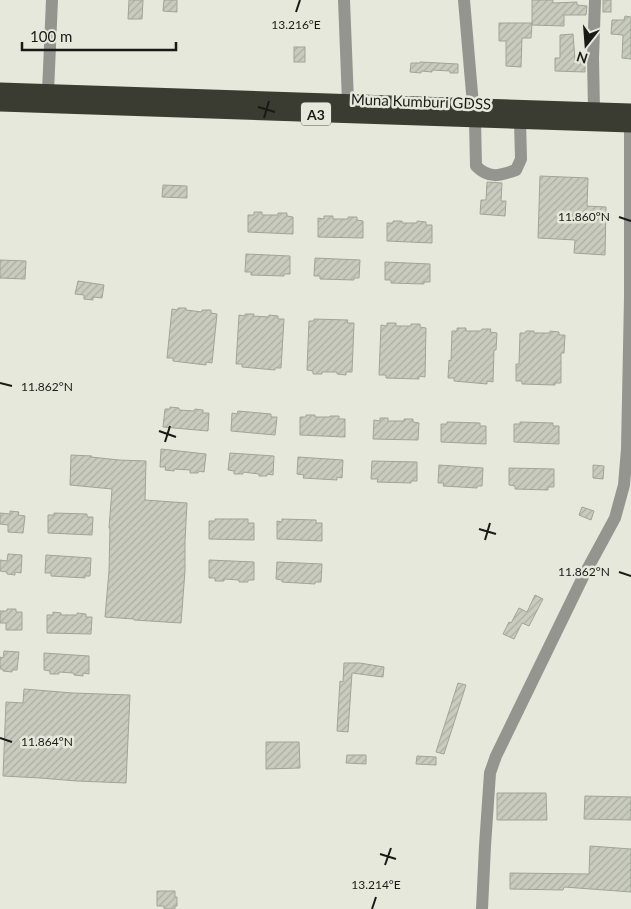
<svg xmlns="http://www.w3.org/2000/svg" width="631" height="909" font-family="Lato,sans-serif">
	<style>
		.building { fill: url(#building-hatch); stroke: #a1a497 }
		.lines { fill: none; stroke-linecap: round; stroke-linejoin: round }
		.minor { stroke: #94958f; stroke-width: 12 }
		.highway { stroke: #3a3c31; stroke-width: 15 }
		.ticks { fill: none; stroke: #191a15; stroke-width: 2 }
		.labels { text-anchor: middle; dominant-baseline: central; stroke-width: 5; stroke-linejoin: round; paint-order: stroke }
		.shield { fill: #e5e8db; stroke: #565850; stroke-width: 1 }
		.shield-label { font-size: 14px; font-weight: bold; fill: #191a15 }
		.street-label { font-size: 15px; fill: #191a15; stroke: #e5e8db }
		.ticks-label { font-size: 12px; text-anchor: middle; fill: #191a15; stroke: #e5e8db; stroke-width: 5; stroke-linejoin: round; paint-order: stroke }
	</style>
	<defs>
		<pattern id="building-hatch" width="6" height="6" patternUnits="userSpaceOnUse" patternTransform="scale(1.25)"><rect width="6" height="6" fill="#c8cbbd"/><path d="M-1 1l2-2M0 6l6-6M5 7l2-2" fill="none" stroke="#abaea2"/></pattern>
	</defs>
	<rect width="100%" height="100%" fill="#e5e8db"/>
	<g class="building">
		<path d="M129,0h14l-1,19h-14z"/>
		<path d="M164,0h13v12l-14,-1z"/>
		<path d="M532,0h21v3l24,-1v3l10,1 -1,9h-22v11l-32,-1z"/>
		<rect x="603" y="0" width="8" height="12"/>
		<path d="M625,16l6,1v42l-9,-1 1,-23 -12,-1 1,-14h12z"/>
		<path d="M499,23h33l-1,15h-9l-1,29 -15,-1v-25h-7z"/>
		<path d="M573,34l2,26 10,1v11l-30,-1v-13h5v-23z"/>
		<rect x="294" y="47" width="11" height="15"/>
		<path d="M420,62l38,2v9h-8v-2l-18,-1v2l-11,-1v2l-11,-1 1,-9h9z"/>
		<path d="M540,176l48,2 -1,28 19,1 -1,48 -31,-2 1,-13 -37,-2z"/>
		<path d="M487,182l15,1 -1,18h5l-1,15 -25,-2 1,-14h5z"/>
		<path d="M163,185l24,1v12l-25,-1z"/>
		<path d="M254,212h8v3h16v-2h9v3l6,1v17l-45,-2v-17h6z"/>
		<path d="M324,216h9v3h15v-2h9v3l6,1v17l-45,-1v-19l6,1z"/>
		<path d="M393,221h9v2h15v-2l9,1v3h6v18l-45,-2v-18h6z"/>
		<path d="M246,254l44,2v18h-6v2l-33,-1v-3h-6z"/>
		<path d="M315,258l45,2 -1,18h-5v2l-34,-1v-3h-6z"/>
		<path d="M0,260l26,1 -1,18 -25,-1z"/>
		<path d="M385,262l45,2v18h-6v2l-33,-1v-3h-6z"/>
		<path d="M78,281l26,4 -2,13 -9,-1v3l-9,-1v-4l-9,-1z"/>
		<path d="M178,308h8v2l16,2v-2h9v3l6,1 -5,49 -6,-1v3l-33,-4v-3h-6l5,-49 6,1z"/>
		<path d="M245,314h9l-1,2 16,1v-2l9,1v3h6l-3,49h-6v2l-33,-3v-3h-6l3,-49 6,1z"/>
		<path d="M314,319l34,1 -1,3h7l-2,49h-6v3l-9,-1v-2h-15v2h-9v-3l-6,-1 2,-49h5z"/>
		<path d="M387,323h9v3h15v-2h9v3l6,1 -1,49 -6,-1v3l-33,-1v-3h-7l2,-50 6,1z"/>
		<path d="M457,328h9v3h15l1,-2h9l-1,3 7,1 -1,17h-2l-1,32 -6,-1v3l-33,-3v-3h-6l1,-18 2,1 1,-30h5z"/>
		<path d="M526,331h8v2h16v-2l9,1v3h6l-1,18h-3v30h-6v2l-33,-1v-3h-6v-17h3l1,-31h5z"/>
		<path d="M170,407l9,1v2l15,1 1,-2 8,1v3h6l-1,18 -45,-4 2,-18h5z"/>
		<path d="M238,411l33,3v3h6l-2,18 -44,-4 1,-18 5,1z"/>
		<path d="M306,415h9v2h15v-1h9v3h6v18l-45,-2v-18h6z"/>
		<path d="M380,418h8v3h16v-2h9v3l6,1 -1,17 -45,-1 1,-19 6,1z"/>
		<path d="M447,422l33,1v3h6v18l-45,-2v-18h6z"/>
		<path d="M520,422l33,1v3h6v18l-45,-2v-18h6z"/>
		<path d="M161,449l45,5 -2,18 -5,-1 -1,2h-8v-3l-16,-1v2l-9,-1 1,-3h-6z"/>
		<path d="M230,453l44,3 -1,19 -6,-1v2h-8v-2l-16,-2v2h-9v-3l-6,-1z"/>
		<path d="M71,455l21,1 -1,1 28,3 27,1 -1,39 42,3 -2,38v30l-4,52 -47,-3v-1l-29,-2 4,-46 1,-43h-1l3,-39 -42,-4z"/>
		<path d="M298,457l45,3 -1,18 -5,-1v3l-34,-2 1,-3 -7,-1z"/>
		<path d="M372,461l45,1v19h-6v2l-34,-1 1,-3h-7z"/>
		<path d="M439,465l44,3 -1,18h-5v2l-34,-2 1,-3h-6z"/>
		<path d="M593,465l11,1 -1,13 -10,-1z"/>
		<path d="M509,468l45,1v18h-6v3l-33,-1v-3l-6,-1z"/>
		<path d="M582,507l12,4 -3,9 -12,-5z"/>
		<path d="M10,511l9,1 -1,3 7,1 -2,17 -15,-1v-7l-8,-1v-11l10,1z"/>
		<path d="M54,513l33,1v3h6l-1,18 -44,-2v-18h6z"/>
		<path d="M215,519h33v4h6v17l-45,-1v-18h6z"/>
		<path d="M282,519l34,1v3h6v18l-45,-2v-18l5,1z"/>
		<path d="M8,554l14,1 -1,18 -6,-1v3l-8,-1v-2l-7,-1v-11l7,1z"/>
		<path d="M46,555l45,3 -1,18h-5v2l-34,-2v-3h-6z"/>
		<path d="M209,560l45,2v18h-6v2h-9v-2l-15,-1v2h-9v-3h-6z"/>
		<path d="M277,562l45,2 -1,18h-6v2l-33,-2v-2l-6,-1z"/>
		<path d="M535,595l8,4 -14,27 -7,-3 -8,16 -11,-5 6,-12 2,1 8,-15 8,4z"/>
		<path d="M7,609h9v3h6v18h-16v-7h-6v-12h7z"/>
		<path d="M53,612l8,1v2h16v-2l9,1v3h6l-1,17 -44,-1v-18h6z"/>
		<path d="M4,651l15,1 -2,18h-5v2l-9,-1v-2h-3v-12l3,1z"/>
		<path d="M44,653l45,3v18l-6,-1v3l-9,-1v-2l-15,-1v2h-9v-3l-6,-1z"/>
		<path d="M344,663h16l24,4 -1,10 -31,-4 -4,59 -11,-1 3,-50 3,1z"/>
		<path d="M458,683l8,2 -22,69 -8,-2z"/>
		<path d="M24,689l49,4 57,2 -4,88 -49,-2 -37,-3 -37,-2 3,-74 17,1z"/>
		<path d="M266,742h33l1,26 -34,1z"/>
		<path d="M347,755h19v9l-20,-1z"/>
		<path d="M417,756l19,1v8l-20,-1z"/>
		<path d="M497,793h49l1,27h-50z"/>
		<path d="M585,796l46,1v23l-47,-1z"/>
		<path d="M590,846l41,3v43l-67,-5 -1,3 -53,-1v-16l79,1z"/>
		<path d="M157,891h18v6h2v9h-2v3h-11v-3h-7z"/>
	</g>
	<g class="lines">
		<g class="minor">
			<path d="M344,0l4,101"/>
			<path d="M464,0l9,105"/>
			<path d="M48,92l4,-92"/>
			<path d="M594,110l-1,-52 2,-58"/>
			<path d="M475,120l1,46c13,13 23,10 40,4l5,-11 -1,-38"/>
			<path d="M482,909l3,-63 5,-73 6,-17 87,-179 32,-59 9,-33 3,-36 3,-152v-172"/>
		</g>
		<g class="highway">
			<path d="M0,90l631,21"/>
			<path d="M0,104l631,21"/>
		</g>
	</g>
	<path class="ticks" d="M296,12l4,-12M258,107l17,5M264,118l5,-17M619,217l12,4M0,383l12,3M159,431l17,6M165,442l5,-16M479,529l17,5M485,540l5,-17M619,572l12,4M0,738l12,4M380,854l16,5M385,865l6,-17M372,909l4,-12"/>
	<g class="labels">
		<rect class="shield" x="301" y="102.5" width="30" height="23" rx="4"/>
		<g class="shield-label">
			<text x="316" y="114">A3</text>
		</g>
		<g class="street-label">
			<text transform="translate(421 101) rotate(2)">Muna Kumburi GDSS</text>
		</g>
	</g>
	<g class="ticks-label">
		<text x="296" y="29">13.216°E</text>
		<text x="584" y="221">11.860°N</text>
		<text x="47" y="391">11.862°N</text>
		<text x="584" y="576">11.862°N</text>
		<text x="47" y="746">11.864°N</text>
		<text x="376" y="889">13.214°E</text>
	</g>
	<g transform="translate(586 45) rotate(197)" stroke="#e5e8db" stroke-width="4" paint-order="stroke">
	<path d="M0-4L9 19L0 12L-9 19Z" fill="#191a15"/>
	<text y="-8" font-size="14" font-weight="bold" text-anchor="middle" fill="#191a15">N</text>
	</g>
	<path d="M22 42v8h154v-8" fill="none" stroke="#191a15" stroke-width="2.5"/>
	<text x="30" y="42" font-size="15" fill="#191a15" stroke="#e5e8db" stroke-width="4" paint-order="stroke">100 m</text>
</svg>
